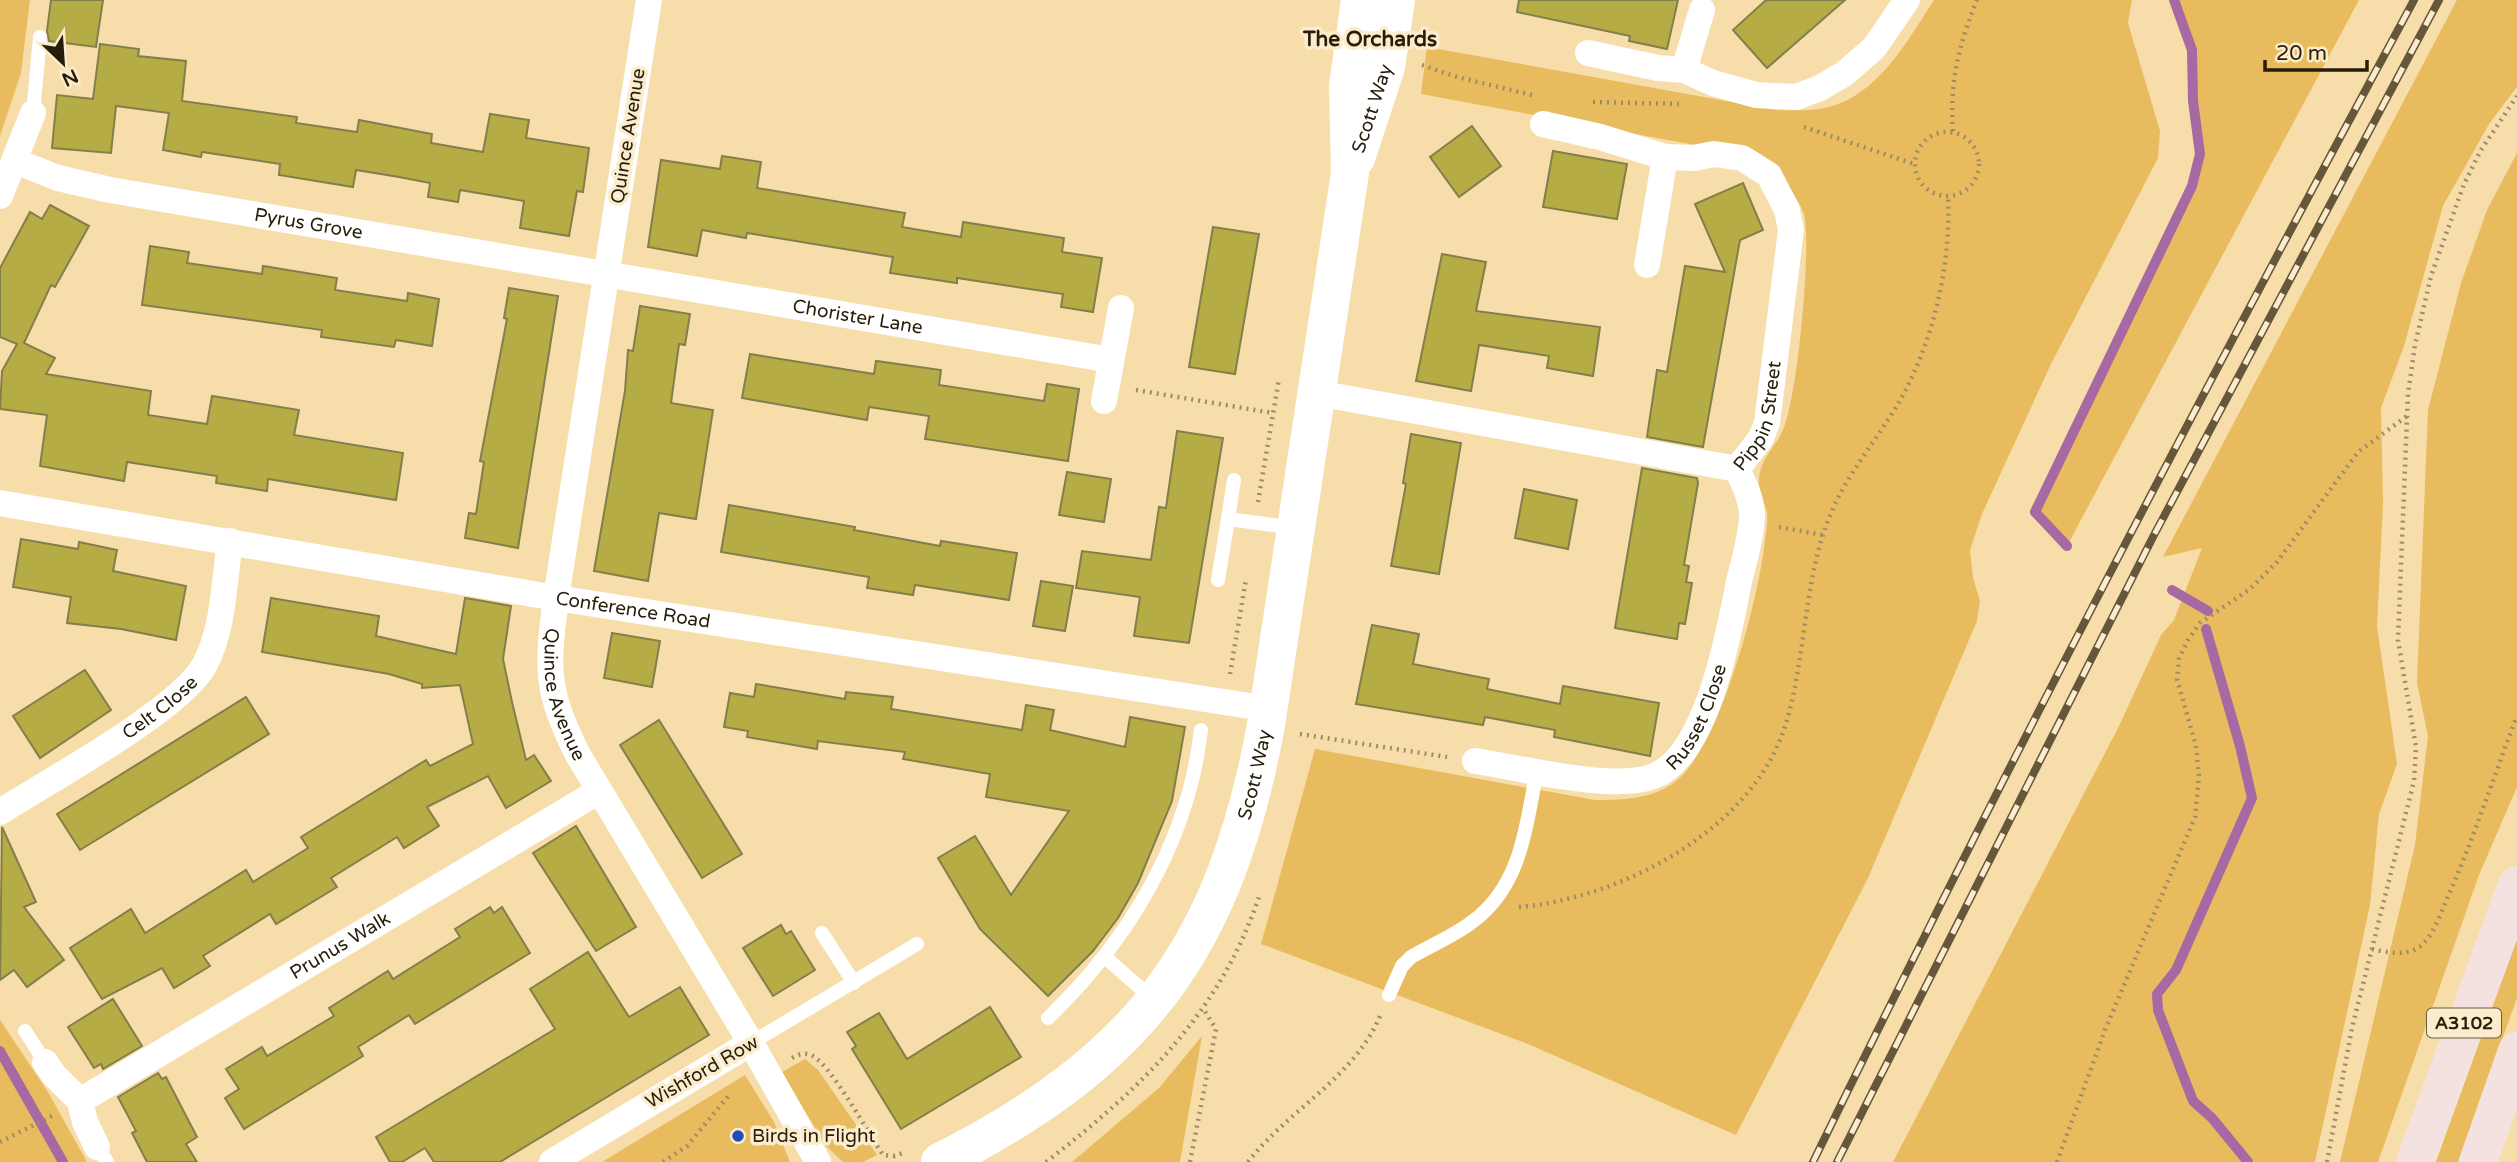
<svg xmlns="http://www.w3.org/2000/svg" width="2517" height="1162" font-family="'Varela Round',sans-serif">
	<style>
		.green { fill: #e8bc5e }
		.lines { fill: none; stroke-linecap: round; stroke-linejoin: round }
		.stream { stroke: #a769a3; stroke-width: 10 }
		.building { fill: #b5ac45; stroke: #837f4b; stroke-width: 2 }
		.path { stroke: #9f8c65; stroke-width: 4.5; stroke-dasharray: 2 5; stroke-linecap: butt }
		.lane { stroke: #fff; stroke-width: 14 }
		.street { stroke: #fff; stroke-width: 26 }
		.secondary { stroke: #fff; stroke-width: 38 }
		.primary { stroke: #f4e2e0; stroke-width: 38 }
		.rail-casing { stroke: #655739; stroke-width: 8 }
		.rail { stroke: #fbeccd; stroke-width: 5; stroke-dasharray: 16; stroke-linecap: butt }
		.poi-dot { fill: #214bb9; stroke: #fbeccd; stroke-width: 2.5 }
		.labels { text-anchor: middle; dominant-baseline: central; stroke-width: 7; stroke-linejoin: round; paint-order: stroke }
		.shield { fill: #fbeccd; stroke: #675c44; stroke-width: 2 }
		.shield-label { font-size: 18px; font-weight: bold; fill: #271e09 }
		.street-label { font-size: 19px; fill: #271e09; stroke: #fbeccd }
		.poi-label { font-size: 19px; fill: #271e09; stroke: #fbeccd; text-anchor: start }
		.neighbourhood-label { font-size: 21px; font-weight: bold; fill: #271e09; stroke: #fbeccd }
	</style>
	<rect width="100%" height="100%" fill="#f7dda9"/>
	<g class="green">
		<path d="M0,0h30l-9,73 -21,63z"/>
		<path d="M1934,0h198l-4,23 32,108 -2,27 -107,206 -69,150 -12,36 3,28 7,23 -3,20 -109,257 -132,257 -208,-91 -267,-100 54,-195 280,51c27,0 59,-1 81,-19 45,-36 83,-184 89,-241 1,-9 3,-19 2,-27 -3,-15 -11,-25 -7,-41 3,-15 17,-28 23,-42 14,-30 29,-184 21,-216 -4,-12 -15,-26 -21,-37l-88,-32 -274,-51 6,-47 349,63c14,0 29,1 43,-1 56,-8 87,-66 115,-109z"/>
		<path d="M2174,0h185l-292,546 -32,-34 157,-326 8,-32 -7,-53 -1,-51z"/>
		<path d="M2457,0h60v87l-28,37 -46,82 -39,140 -23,62 2,96 -6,122 20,138 -18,50 -9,91 -55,257h-422l226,-436 42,-91 13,-15 28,-72 -39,9z"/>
		<path d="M2517,153v634l-38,88 -101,287h-38l75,-317 13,-109 -11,-53 11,-273 33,-127 26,-73z"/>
		<path d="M2517,937v61l-59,164h-22z"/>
		<path d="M0,1020l48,72 39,70h-87z"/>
		<path d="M1202,1036l-22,126h-108l87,-74z"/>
		<path d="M805,1059l13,11 59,85 -14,7h-20l-18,-17 -43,-73z"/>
		<path d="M745,1075l29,47 16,40h-188z"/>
	</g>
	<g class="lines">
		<g class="stream">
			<path d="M2067,546l-32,-34 157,-326 8,-32 -7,-53 -1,-51 -18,-50"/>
			<path d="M2172,590l36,21"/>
			<path d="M2206,629l34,117 12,52 -76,172 -19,24 1,16 35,91 19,17 36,44"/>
			<path d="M0,1051l63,111"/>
		</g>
	</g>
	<g class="building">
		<path d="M51,0h52l-7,47 -47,-6 -2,-10z"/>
		<path d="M1519,0h159l-11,49 -38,-8 1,-5 -113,-24z"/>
		<path d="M1766,0h79l-78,68 -34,-38z"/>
		<path d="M100,44l39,5 -1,7 48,5 -4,40 115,16 -1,6 61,9 2,-12 73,14 -1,9 52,9 7,-38 39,6 -3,18 63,10 -6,44 -6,-1 -8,45 -49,-8 4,-27 -64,-11 -2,12 -30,-5 2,-14 -31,-6 -43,-7 -3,17 -74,-12 1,-11 -78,-12 -1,5 -38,-7 6,-37 -53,-7 -5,47 -59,-5 5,-53 36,4z"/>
		<path d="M1472,126l29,40 -42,31 -29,-40z"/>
		<path d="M1553,151l74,13 -10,55 -74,-12z"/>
		<path d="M722,156l39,6 -4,26 148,25 -3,14 59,10 2,-15 101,16 -2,14 40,6 -9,54 -32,-5 2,-13 -106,-16v5l-67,-10 3,-16 -146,-24 -1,5 -44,-8 -5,26 -49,-9 13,-87 59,9z"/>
		<path d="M1743,183l20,47 -23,10 -37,207 -56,-10 10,-67 10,2 18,-106 40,6 -30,-68z"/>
		<path d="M50,205l39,21 -34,61 -4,-2 -27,58 31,15 -9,16 105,17 -3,24 59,9 5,-28 87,14 -5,25 109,18 -7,47 -128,-21 -1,12 -25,-4 -26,-4 1,-7 -90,-14 -3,19 -84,-15 7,-51 -47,-6 2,-38 15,-27 -17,-7v-69l30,-56 12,7z"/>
		<path d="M1213,227l46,7 -24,140 -46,-7z"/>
		<path d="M150,246l39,6 -2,11 75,11 1,-8 74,12 -2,12 72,11 1,-8 31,6 -7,47 -36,-6 -2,7 -73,-10 1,-7 -180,-25z"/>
		<path d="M1442,254l44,8 -10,49 124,16 -7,49 -46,-8 2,-12 -70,-11 -8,46 -55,-10z"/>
		<path d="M509,288l49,8 -40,252 -53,-10 4,-25 7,1 8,-52 -4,-1 27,-142 -3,-1z"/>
		<path d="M640,306l50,8 -5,31 -6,-1 -8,59 42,7 -17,109 -37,-6 -11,68 -54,-10 31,-180 3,-41 5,1z"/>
		<path d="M750,354l124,20 2,-13 65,9 -2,15 105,16 3,-17 32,5 -11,72 -143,-22 4,-23 -60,-9 -2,13 -125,-22z"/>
		<path d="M1177,431l46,7 -34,205 -55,-7 6,-39 -64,-9 6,-37 69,9 8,-53 7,1z"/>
		<path d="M1411,434l50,9 -22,131 -48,-8 15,-82 -3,-1z"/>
		<path d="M1642,468l55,10 1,5 -14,82 5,1 -3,16 6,1 -7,41 -6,-1 -2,16 -62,-11z"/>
		<path d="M1067,472l44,7 -7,43 -45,-7z"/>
		<path d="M1524,489l53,11 -9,49 -53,-11z"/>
		<path d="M729,505l126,22 -1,3 86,16 1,-5 76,12 -8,47 -94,-15 -2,10 -46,-7 2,-11 -148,-25z"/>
		<path d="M21,539l57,10 1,-7 38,8 -4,21 73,15 -10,54 -55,-11 -54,-6 4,-26 -58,-10z"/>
		<path d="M1041,581l32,5 -8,45 -32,-5z"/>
		<path d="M271,598l108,18 -3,20 80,18 9,-56 46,8 -8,53 9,43 14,58 8,-5 17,26 -45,27 -18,-32 -61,31 12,19 -35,22 -7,-11 -66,41 6,9 -61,37 -6,-10 -67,42 7,10 -36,22 -12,-20 -60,31 -32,-51 61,-39 14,24 101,-63 7,12 55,-34 -7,-11 125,-77 4,6 43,-22 -13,-59 -38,3v-4l-33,-10 -127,-22z"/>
		<path d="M1372,625l47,9 -6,30 76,15 -2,10 73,15 3,-18 96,17 -9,53 -96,-19 1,-7 -70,-13 -2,8 -127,-21z"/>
		<path d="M612,633l48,8 -8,46 -48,-9z"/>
		<path d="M85,670l26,40 -71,48 -27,-42z"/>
		<path d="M756,684l89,15 1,-7 47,5 -2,12 131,21 4,-25 28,5 -4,20 75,17 5,-30 55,10 -13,74 -34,82 -20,35 -25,33 -45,45 -68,-67 -42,-71 37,-22 36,59 58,-84 -83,-14 4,-23 -87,-15 2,-7 -87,-11 -1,8 -70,-12 1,-6 -24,-4 6,-34 24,4z"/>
		<path d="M246,697l23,37 -189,116 -23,-36z"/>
		<path d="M659,720l83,134 -40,24 -82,-133z"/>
		<path d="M576,826l60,101 -40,24 -63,-98z"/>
		<path d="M2,827l34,75 -12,5 40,53 -37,27 -13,-17 -14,10z"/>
		<path d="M490,907l4,6 8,-6 28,46 -115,71 -6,-9 -51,32 5,9 -119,73 -19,-31 14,-9 -13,-20 36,-22 5,9 27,-16 40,-24 -5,-8 59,-37 5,8 67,-42 -5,-8z"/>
		<path d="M781,925l5,9 5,-3 24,39 -42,26 -30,-48z"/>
		<path d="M588,952l41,65 51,-30 29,48 -209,127h-66l-9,-14 -23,14h-12l-14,-25 179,-108 -25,-40z"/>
		<path d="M113,999l29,47 -39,23 -2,-5 -7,4 -26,-41z"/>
		<path d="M990,1007l31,50 -120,72 -49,-80 4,-3 -9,-14 32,-19 28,46z"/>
		<path d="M158,1073l4,6 4,-2 31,60 -11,7 11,18h-50l-15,-29 4,-2 -18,-34z"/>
	</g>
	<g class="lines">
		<g class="path">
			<path d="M1422,65l35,12 75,18"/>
			<path d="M1593,102l89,2"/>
			<path d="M1804,127l110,37"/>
			<path d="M1953,131c-4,-47 6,-87 24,-131"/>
			<circle cx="1947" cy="164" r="32"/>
			<path d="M1136,390l137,23"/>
			<path d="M1258,502l21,-123"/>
			<path d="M1779,527l44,8"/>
			<path d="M1230,674l16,-95"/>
			<path d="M1300,734l147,23"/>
			<path d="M1519,907c105,-9 238,-80 268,-187 19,-66 17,-139 42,-202 18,-46 51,-81 74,-123 32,-60 48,-132 45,-199"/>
			<path d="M2372,949c17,4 37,8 51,-5 11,-11 17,-29 23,-43 27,-60 47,-123 71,-185"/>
			<path d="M792,1058c7,-4 14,-6 21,-2 20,12 55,77 70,99l12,1 10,-4"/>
			<path d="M0,1142l52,-26"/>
			<path d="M663,1162l24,-16 43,-52"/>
			<path d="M1046,1162c96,-74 175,-150 214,-268"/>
			<path d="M1190,1162l26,-133 -12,-19"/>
			<path d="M1248,1162c40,-52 106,-84 132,-146"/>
			<path d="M2057,1162l48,-132 90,-213 4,-41 -3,-30 -19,-67 2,-20 9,-19 12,-17 50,-34 27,-27 81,-110 49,-36"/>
			<path d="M2327,1162l25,-134 62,-247 2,-34 -18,-107 10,-246 7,-49 16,-69 33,-92 17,-34 36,-54"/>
		</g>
		<g class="lane">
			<path d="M33,113l7,-76"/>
			<path d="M1228,519l6,-39"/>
			<path d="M1218,580l10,-61 67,9"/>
			<path d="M822,933l32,50"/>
			<path d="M1105,957l49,43"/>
			<path d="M1389,995l13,-29 9,-9c24,-14 54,-26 74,-46 38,-37 42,-91 52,-141"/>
			<path d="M1048,1018c81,-78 140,-176 153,-288"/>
			<path d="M25,1031l20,31"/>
			<path d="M751,1043l166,-99"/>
			<path d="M97,1147l10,15"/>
		</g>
		<g class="street">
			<path id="s1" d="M649,0l-93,598c-9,71 -11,91 22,157l173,288 67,119"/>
			<path d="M1588,53l70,15 26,2 29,13 43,12 40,2 24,-9 24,-14 30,-26 33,-48"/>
			<path d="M1684,70l18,-60"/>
			<path id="s2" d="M15,161l43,17 52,12 1001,170"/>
			<path d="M0,196l33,-83"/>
			<path d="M1647,265l18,-108"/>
			<path id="s3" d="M1317,393l420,76 24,-31 6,-15 24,-193 -4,-20 -18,-35 -27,-17 -28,-4 -20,4 -29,-1 -65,-20 -57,-13"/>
			<path d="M1104,401l17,-93"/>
			<path id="s4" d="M0,503l556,95 713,111"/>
			<path id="s5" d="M1475,761c47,7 138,31 179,15 53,-20 75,-143 85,-194 5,-22 13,-46 13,-68 -1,-17 -8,-30 -15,-45"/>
			<path id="s6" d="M0,812c47,-30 179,-102 204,-146 20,-36 20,-85 26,-125"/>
			<path d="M45,1062l9,13 26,26 5,21 12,25"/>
			<path id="s7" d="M80,1101l519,-310"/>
			<path d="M552,1162l199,-119"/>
		</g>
		<g class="secondary">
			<path id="s8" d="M1356,158l30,-91 10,-67"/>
			<path id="s9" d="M940,1162c202,-102 285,-215 326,-437l84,-552 -2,-87 12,-86"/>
		</g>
		<g class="primary">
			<path d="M2415,1162l102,-277"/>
			<path d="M2478,1162l39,-111"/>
		</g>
		<g class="rail-casing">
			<g id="rail">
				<path d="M1813,1162c191,-392 394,-778 601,-1162"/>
				<path d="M1837,1162l317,-627 285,-535"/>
			</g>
		</g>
		<use href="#rail" class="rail"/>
	</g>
	<circle class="poi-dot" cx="738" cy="1136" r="7"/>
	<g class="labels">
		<rect class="shield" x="2427" y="1008.5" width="74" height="29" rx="5"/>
		<g class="shield-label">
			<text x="2464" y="1023">A3102</text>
		</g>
		<g class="street-label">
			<text stroke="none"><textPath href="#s8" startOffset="52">Scott Way</textPath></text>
			<text transform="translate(628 136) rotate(-81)">Quince Avenue</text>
			<text stroke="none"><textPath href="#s2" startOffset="301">Pyrus Grove</textPath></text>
			<text stroke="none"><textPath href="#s2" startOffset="858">Chorister Lane</textPath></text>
			<text stroke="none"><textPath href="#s3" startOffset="486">Pippin Street</textPath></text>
			<text stroke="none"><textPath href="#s4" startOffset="642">Conference Road</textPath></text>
			<text stroke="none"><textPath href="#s1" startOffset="704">Quince Avenue</textPath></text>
			<text stroke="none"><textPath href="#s6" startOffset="191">Celt Close</textPath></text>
			<text stroke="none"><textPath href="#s5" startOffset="257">Russet Close</textPath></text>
			<text stroke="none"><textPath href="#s9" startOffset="520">Scott Way</textPath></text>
			<text stroke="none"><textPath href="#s7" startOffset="303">Prunus Walk</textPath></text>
			<text transform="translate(702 1072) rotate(-30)">Wishford Row</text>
		</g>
		<g class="poi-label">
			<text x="752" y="1136">Birds in Flight</text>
		</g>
		<g class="neighbourhood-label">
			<text x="1370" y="39">The Orchards</text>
		</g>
	</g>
	<g transform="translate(63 63) rotate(155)" stroke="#fbeccd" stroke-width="5" paint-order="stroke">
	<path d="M0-5L12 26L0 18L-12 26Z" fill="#271e09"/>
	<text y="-10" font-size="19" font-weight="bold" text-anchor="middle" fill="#271e09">N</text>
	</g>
	<path d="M2265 60v10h102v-10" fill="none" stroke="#271e09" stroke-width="3.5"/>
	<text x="2276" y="60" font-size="21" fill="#271e09" stroke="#fbeccd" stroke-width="5" paint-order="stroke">20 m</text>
</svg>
